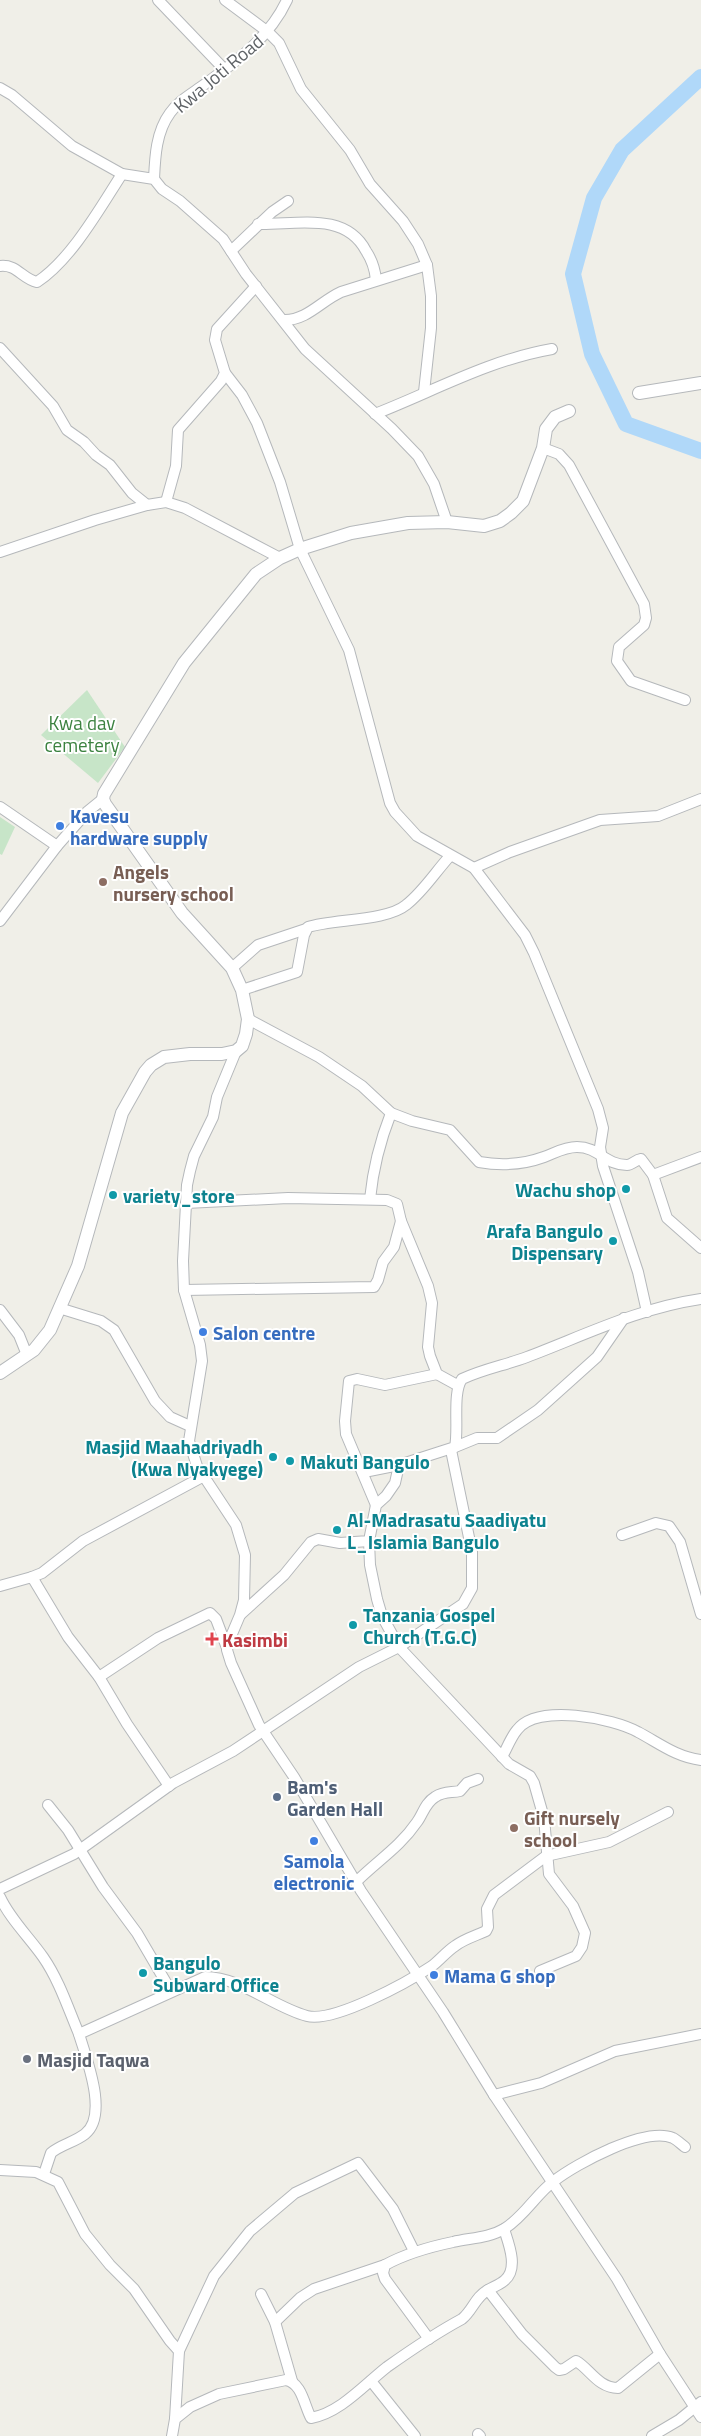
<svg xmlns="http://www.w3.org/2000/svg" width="701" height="2436" font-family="'Titillium Web',sans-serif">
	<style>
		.green { fill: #c7e5c8 }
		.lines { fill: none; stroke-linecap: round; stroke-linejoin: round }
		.river { stroke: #b0d8f9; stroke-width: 16 }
		.minor-casing { stroke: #b5b8bb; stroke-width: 12 }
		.tertiary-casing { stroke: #b5b8bb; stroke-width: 14 }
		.minor { stroke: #fff; stroke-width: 10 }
		.tertiary { stroke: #fff; stroke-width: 12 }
		.shop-dot { fill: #3f7fe0; stroke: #fff; stroke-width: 2 }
		.education-dot { fill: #8d6e63; stroke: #fff; stroke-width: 2 }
		.culture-dot { fill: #0f9aa8; stroke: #fff; stroke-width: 2 }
		.health-dot { fill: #e0444e; stroke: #fff; stroke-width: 2 }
		.service-dot { fill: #5c6f8a; stroke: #fff; stroke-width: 2 }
		.worship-dot { fill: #6b7280; stroke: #fff; stroke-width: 2 }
		.labels { text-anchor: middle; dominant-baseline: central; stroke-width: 4; stroke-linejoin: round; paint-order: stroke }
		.street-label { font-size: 19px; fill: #5f6367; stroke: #fff }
		.park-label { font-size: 19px; fill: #3c8240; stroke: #fff }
		.shop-label { font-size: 19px; font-weight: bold; fill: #366cbe; stroke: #fff; text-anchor: start }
		.education-label { font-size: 19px; font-weight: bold; fill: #785e54; stroke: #fff; text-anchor: start }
		.culture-label { font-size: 19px; font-weight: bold; fill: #0d838f; stroke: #fff; text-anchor: start }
		.health-label { font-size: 19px; font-weight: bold; fill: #be3a42; stroke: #fff; text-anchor: start }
		.service-label { font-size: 19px; font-weight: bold; fill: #4e5e75; stroke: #fff; text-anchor: start }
		.worship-label { font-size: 19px; font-weight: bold; fill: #5b616d; stroke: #fff; text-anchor: start }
	</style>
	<rect width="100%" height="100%" fill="#f0efe8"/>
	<g class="green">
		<path d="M87,690l38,57 -27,36 -57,-48z"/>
		<path d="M0,817l15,10 -13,28 -2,-1z"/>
	</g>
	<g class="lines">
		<path class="river" d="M701,77l-79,73 -28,48 -21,76 19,80 34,70 75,27"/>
		<g class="minor-casing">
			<g id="minor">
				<path d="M158,0l67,70"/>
				<path d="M225,0l43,32 11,11 22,46 49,61 20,34 33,37 15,23 9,21 4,31v32l-7,64"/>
				<path d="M0,88l12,7 60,51 50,28 32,5 8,10 18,12 43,38 23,35 59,75 87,80 26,27 16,28 13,38"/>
				<path d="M154,179c1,-22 2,-47 16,-66 8,-12 23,-20 35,-29 32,-23 65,-47 82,-84"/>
				<path d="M258,224c38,1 87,-13 108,27 6,9 9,18 10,29"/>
				<path d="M231,251l41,-39 16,-11"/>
				<path d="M0,266c17,-2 22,13 37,16 34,-22 63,-74 85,-108"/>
				<path d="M285,320c22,0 36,-19 56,-28l86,-27"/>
				<path d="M0,348l53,58 14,24 17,12 12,13 14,10 22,28 15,12"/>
				<path d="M225,373l17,22 15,28 23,59 20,67 49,101 41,153 5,9 22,24 57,32 51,67 9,18 64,156 5,19 -3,19 3,19 35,106 9,40"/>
				<path d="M375,414c59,-23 114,-54 177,-65"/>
				<path d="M543,448l16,6 10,11 75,139 2,14 -2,7 -25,22 -2,14 14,20 54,19"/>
				<path d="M166,502l10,-36 2,-36 43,-49 4,-8 -10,-33 2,-11 39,-43"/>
				<path d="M0,552l95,-32 52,-15 19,-3 19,6 95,50"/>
				<path d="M0,807l57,39"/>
				<path d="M474,868l36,-16 90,-32 58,-4 43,-17"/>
				<path d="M0,921l57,-75 30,-34 16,-13"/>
				<path d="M232,968l26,-23 48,-16"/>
				<path d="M242,990l55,-18 7,-37 4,-8c25,-8 79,-6 98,-22 17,-13 30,-34 44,-49"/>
				<path d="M248,1019l71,38 43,29 29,27 21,8 38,9 29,32c23,4 43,3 65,-5 11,-4 20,-10 33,-10 22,0 28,18 50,18 5,0 8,-5 14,-6l12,16 14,43 34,30"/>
				<path d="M236,1051l-19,46 -4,20 -19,39 -4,15 -3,14 -4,76 1,29 16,55 2,16 -13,80 8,25 39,59 9,30 -1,45 -4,15 -11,26 -2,9 4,13 28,62 35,52 67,114 82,121 51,83 123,184 43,75 41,63"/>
				<path d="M653,1175l48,-18"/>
				<path d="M370,1199c3,-30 10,-58 21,-86"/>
				<path d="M186,1203l102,-5 99,2 10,4 4,17 27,65 4,17 -4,44 2,9 7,18 20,11"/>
				<path d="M184,1290l190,-3 4,-7 5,-18 11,-15 7,-26"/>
				<path d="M59,1308l42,13 13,9 41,71 15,16 20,9"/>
				<path d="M0,1310l19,25 8,20"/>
				<path d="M455,1447l22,-9h20l41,-28 59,-53 27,-39"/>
				<path d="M362,1470l7,1 30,-6"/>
				<path d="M376,1505l-30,-71 -1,-13 4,-40 8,-2 28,6 52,-11"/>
				<path d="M622,1535l34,-12 13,3 11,16 21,72"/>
				<path d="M369,1541l1,24 7,34 5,17 17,31 110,117 21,12 4,7 10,35 5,56 24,32 12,27 -3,14 -6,9 -36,15"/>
				<path d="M32,1577l10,-4 41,-32 121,-65"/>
				<path d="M0,1586l32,-9 36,60 31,40 59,-39 52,-25 6,6 11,29"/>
				<path d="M241,1614l43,-39 27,-33 7,-3 22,4 29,-2 7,-36 10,-9 9,-13 4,-18 56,-18c4,-18 -3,-54 7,-68 21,-10 44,-14 65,-22 58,-22 112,-49 174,-58"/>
				<path d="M99,1677l28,47 42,62"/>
				<path d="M502,1757c5,-9 9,-20 15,-27 20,-27 96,-12 121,2 21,11 38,25 63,28"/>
				<path d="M48,1805l20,25 35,57 34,46 34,58"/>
				<path d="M356,1882c21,-21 44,-35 61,-60 6,-8 8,-19 18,-25 9,-6 16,-4 25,-6l7,-8 11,-4"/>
				<path d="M0,1889l74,-35 99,-71 60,-32 126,-84 40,-20 64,-43 9,-16v-36l-21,-102"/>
				<path d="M0,1897c10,22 29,40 43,60 16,23 25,51 36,77l126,-57c36,0 68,30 102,39 27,7 101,-34 125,-50 8,-6 14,-14 23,-20 9,-7 20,-10 31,-15l2,-4 -1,-18 7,-14 52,-39 63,-14 59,-30"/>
				<path d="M494,2095l47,-12 74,-32 86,-17"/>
				<path d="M0,2170l36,2 22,10 27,52 25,31 24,24 36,52 9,10"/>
				<path d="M44,2174l7,-21c9,-8 24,-11 34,-19 24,-19 1,-76 -6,-100"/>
				<path d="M504,2229c4,13 15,39 1,51 -4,4 -12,7 -17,10l34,44 33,33 4,3 5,-1 12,-8c13,7 22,27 42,27l42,-34"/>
				<path d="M261,2294l14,28 17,59"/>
				<path d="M275,2322l25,-24 14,-9 71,-24"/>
				<path d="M429,2339l-44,-60 -2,-6 2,-8c22,-12 44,-18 68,-23 17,-4 36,-4 51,-13 21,-13 32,-35 50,-48 22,-17 91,-55 119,-43 4,2 8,6 12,9"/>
				<path d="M371,2381l44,55"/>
				<path d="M175,2419l4,-68 35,-75 36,-45 45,-38 63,-30 35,46 21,42"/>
				<path d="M478,2434l2,2"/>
				<path d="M172,2436l3,-17 15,-12 29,-13 67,-14c16,3 18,25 25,38 29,-5 53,-33 76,-51 24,-17 49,-34 75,-48 11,-9 13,-22 26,-29"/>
				<path d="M652,2436l27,-16 22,-18"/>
			</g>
		</g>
		<g class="tertiary-casing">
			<g id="tertiary">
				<path d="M639,393l62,-10"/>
				<path d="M0,1373l34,-23 16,-20 28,-64 44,-153 23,-41 6,-7 13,-8 26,-3h32l14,-3 6,-5 4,-12 2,-15 -6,-29 -10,-22 -50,-55 -77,-109 -2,-5 1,-5 80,-131 72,-89 24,-16 20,-9 51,-16 57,-10 39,-1 37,4 16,-5 11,-8 12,-12 20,-53 3,-19 9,-12 14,-6"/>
			</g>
		</g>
		<use href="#minor" class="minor"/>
		<use href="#tertiary" class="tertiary"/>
	</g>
	<g class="shop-dot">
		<circle cx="60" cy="826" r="5"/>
		<circle cx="203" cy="1332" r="5"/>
		<circle cx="314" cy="1841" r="5"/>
		<circle cx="434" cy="1975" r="5"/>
	</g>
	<g class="education-dot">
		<circle cx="103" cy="882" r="5"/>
		<circle cx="514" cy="1828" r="5"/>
	</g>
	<g class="culture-dot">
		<circle cx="626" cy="1189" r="5"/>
		<circle cx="113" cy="1195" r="5"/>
		<circle cx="613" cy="1241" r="5"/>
		<circle cx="273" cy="1457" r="5"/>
		<circle cx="290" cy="1461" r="5"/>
		<circle cx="337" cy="1530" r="5"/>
		<circle cx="353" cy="1625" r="5"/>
		<circle cx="143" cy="1973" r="5"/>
	</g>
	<path class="health-dot" d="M209.5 1631.5h5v5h5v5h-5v5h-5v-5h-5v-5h5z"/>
	<circle class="service-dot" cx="277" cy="1797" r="5"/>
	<circle class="worship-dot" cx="27" cy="2059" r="5"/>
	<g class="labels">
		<g class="street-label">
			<text transform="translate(218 73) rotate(-40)">Kwa Joti Road</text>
		</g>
		<g class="park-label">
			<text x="82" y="722">Kwa dav<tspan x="82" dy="22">cemetery</tspan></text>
		</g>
		<g class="shop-label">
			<text x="70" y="815">Kavesu<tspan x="70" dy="22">hardware supply</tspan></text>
			<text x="213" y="1332">Salon centre</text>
			<text x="314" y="1860" text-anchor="middle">Samola<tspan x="314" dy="22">electronic</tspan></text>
			<text x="444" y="1975">Mama G shop</text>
		</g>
		<g class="education-label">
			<text x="113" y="871">Angels<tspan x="113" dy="22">nursery school</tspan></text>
			<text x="524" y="1817">Gift nursely<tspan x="524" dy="22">school</tspan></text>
		</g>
		<g class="culture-label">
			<text x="616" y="1189" text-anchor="end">Wachu shop</text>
			<text x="123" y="1195">variety_store</text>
			<text x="603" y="1230" text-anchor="end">Arafa Bangulo<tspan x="603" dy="22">Dispensary</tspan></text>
			<text x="263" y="1446" text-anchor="end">Masjid Maahadriyadh<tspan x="263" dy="22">(Kwa Nyakyege)</tspan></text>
			<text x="300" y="1461">Makuti Bangulo</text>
			<text x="347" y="1519">Al-Madrasatu Saadiyatu<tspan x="347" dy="22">L_Islamia Bangulo</tspan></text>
			<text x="363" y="1614">Tanzania Gospel<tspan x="363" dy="22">Church (T.G.C)</tspan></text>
			<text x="153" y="1962">Bangulo<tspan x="153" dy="22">Subward Office</tspan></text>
		</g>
		<g class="health-label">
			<text x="222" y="1639">Kasimbi</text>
		</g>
		<g class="service-label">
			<text x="287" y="1786">Bam's<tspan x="287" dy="22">Garden Hall</tspan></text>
		</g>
		<g class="worship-label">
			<text x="37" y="2059">Masjid Taqwa</text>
		</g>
	</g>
</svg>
